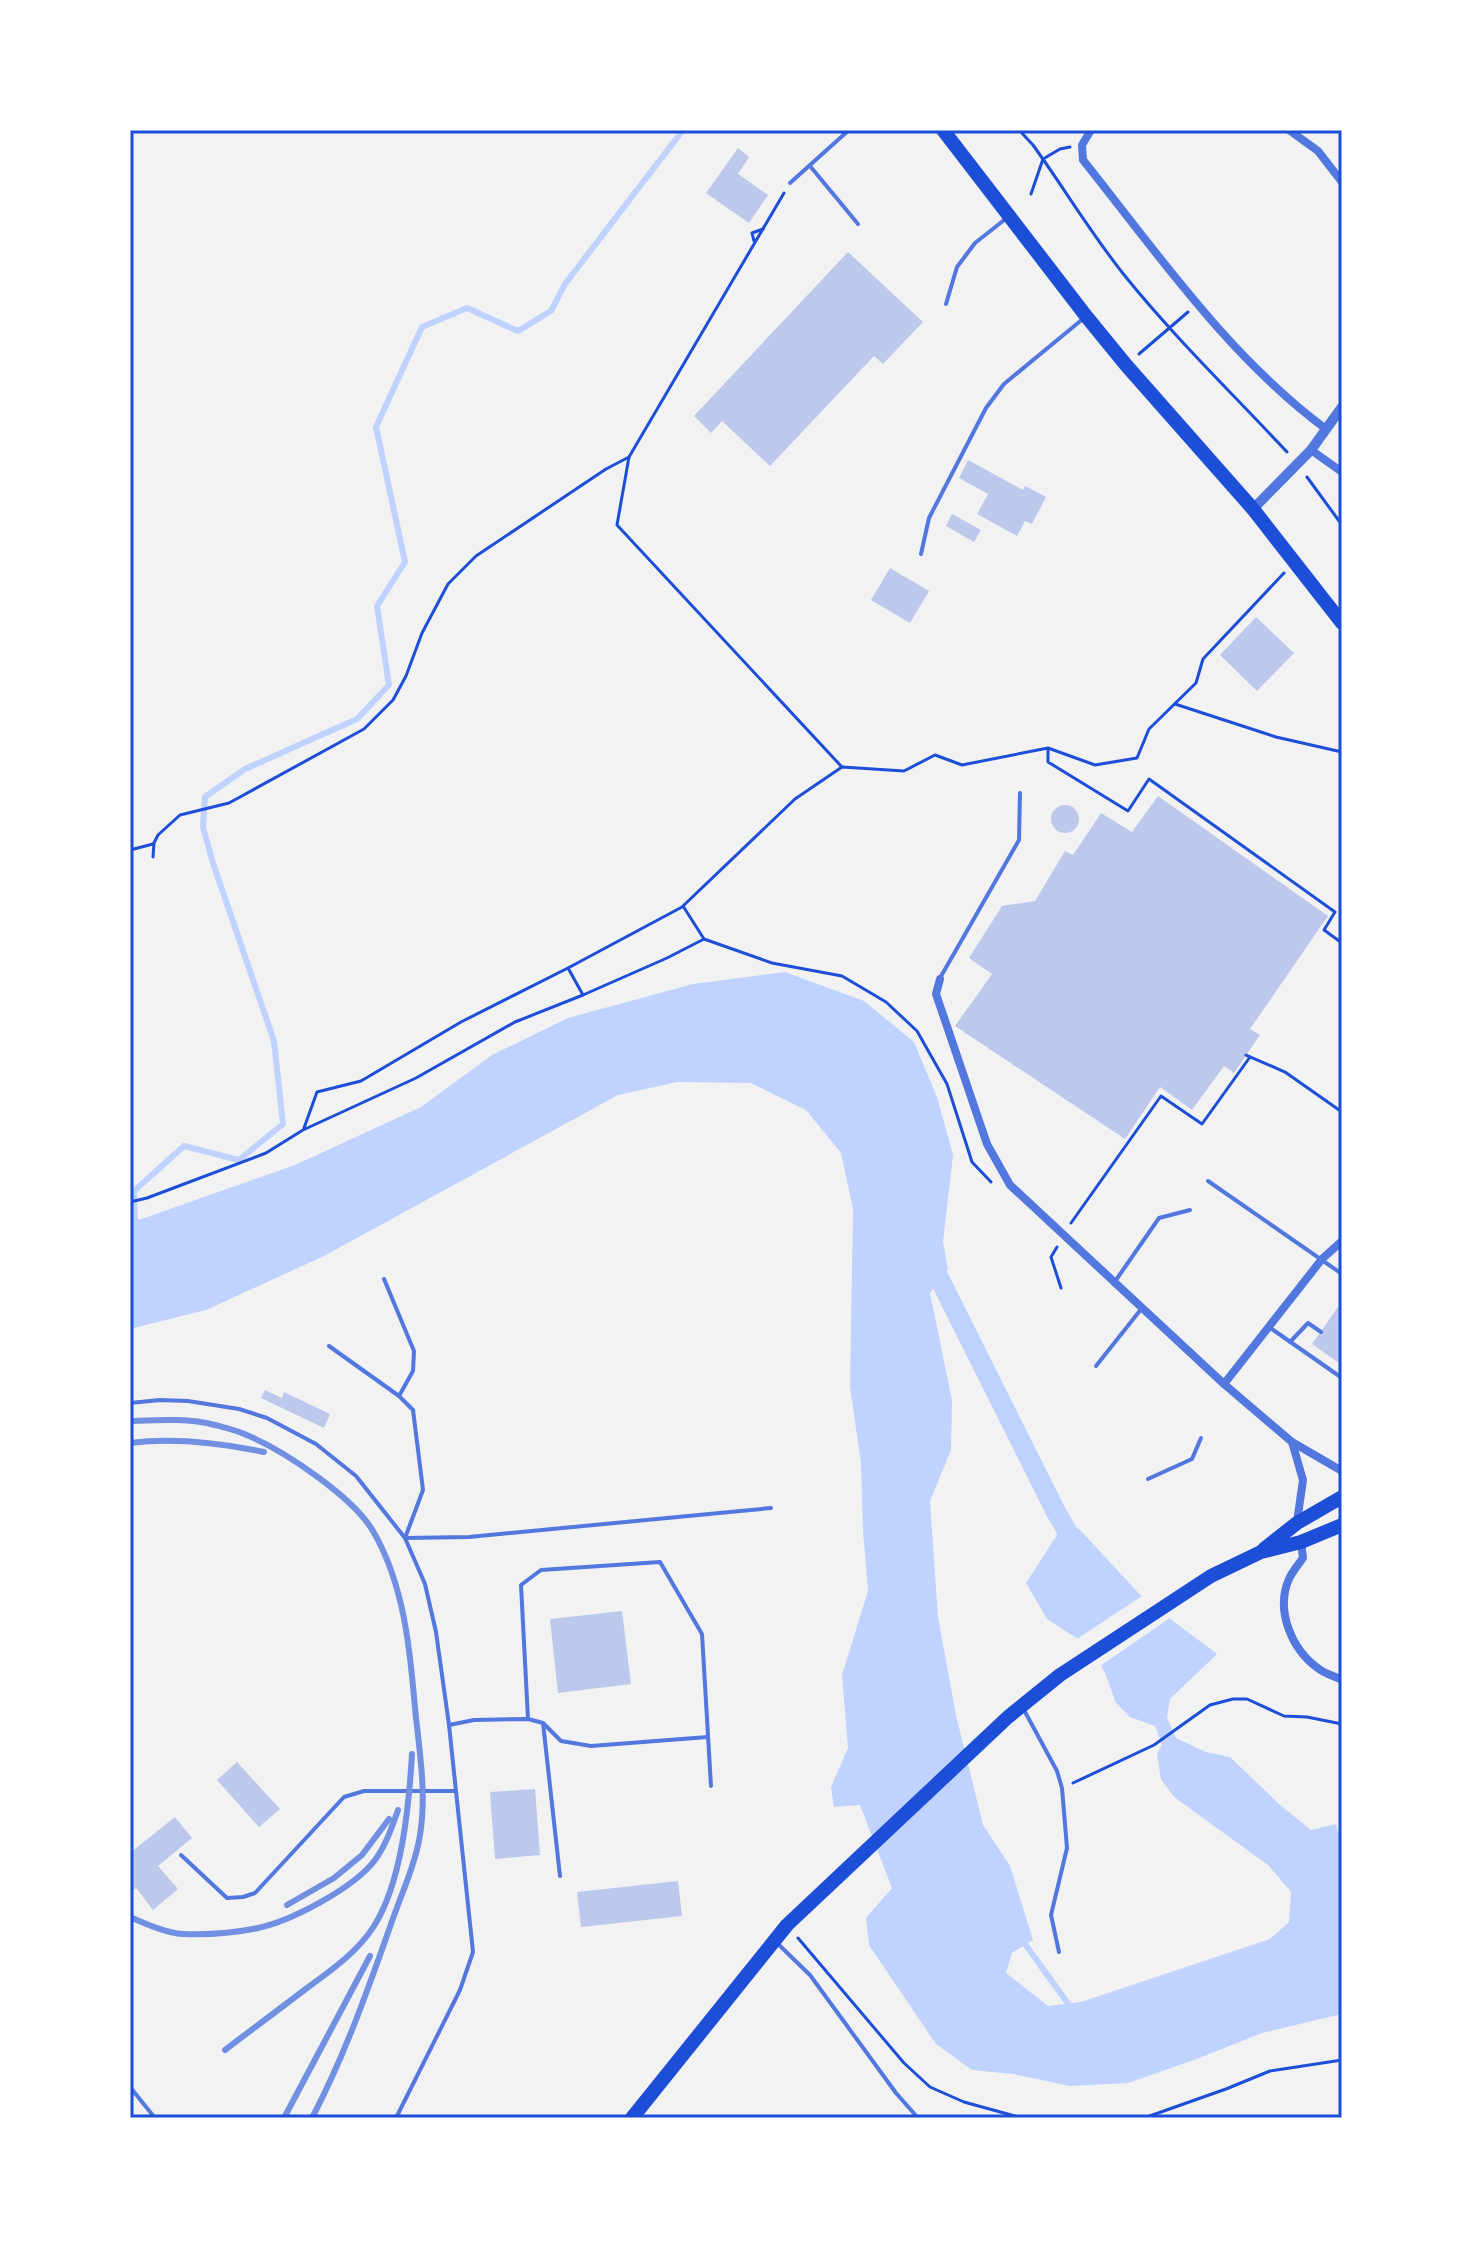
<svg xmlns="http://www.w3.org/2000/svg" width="1472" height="2248" font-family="'PT Sans Narrow',sans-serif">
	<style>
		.water { fill: #bfd3fe }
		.pier { fill: #f2f2f2 }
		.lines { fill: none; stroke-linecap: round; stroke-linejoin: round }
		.stream { stroke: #bfd3fe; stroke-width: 6 }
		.canal { stroke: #bfd3fe; stroke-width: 20 }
		.building { fill: #bdc9ec }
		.path { stroke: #1d4ed8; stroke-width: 3 }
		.service { stroke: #5277de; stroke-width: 4 }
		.minor { stroke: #5277de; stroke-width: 8 }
		.tertiary { stroke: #5277de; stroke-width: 10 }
		.primary { stroke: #1d4ed8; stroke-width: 14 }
		.rail { stroke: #7290e2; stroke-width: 6 }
		.neatline { fill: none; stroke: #1d4ed8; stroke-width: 3 }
	</style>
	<rect width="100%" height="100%" fill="#f2f2f2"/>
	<path class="water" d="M785,972l79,29 50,41 23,55 16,58 -10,87 5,27 -18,24 22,107 -1,50 -21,51 8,116 18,98 27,110 27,41 23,74 -21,13 -6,20 42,33 33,-4 189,-63 19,-17 2,-30 -23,-27 -94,-68 -13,-18 -4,-25 5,-10 -7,-18 -25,-9 -14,-14 -11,-30 -20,-34h-7l-31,-20 -21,-36 31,-48 -2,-13 10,-4 16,13 63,68 73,55 -47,45 -3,19 9,20 30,14 24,5 49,47 32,26 25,-6 6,24v166l-80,19 -68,27 -66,23 -58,3 -57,-12 -41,-4 -36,-26 -67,-99 -3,-27 26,-30 -32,-83 -26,2 -3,-20 17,-39 -6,-73 26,-84 -5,-60 -2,-68 -11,-76 3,-178 -12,-56 -35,-43 -55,-27 -74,-1 -59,13 -294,161 -118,54 -76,19v-106l165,-58 126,-58 71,-52 76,-37 125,-34z"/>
	<path class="pier" d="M1145,1594l28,22 -76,52 -15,-25 -8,-2z"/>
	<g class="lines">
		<g class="stream">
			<path d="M135,1223l-1,-32 50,-45 55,14 44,-36 -9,-83 -61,-178 -10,-36 2,-30 40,-28 112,-50 32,-34 -12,-79 28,-44 -29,-135 46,-100 45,-19 51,23 33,-20 14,-27 118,-154"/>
			<path d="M1022,1940l50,69"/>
		</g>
		<path class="canal" d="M929,1258l127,254 18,31"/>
	</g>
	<g class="building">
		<path d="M738,148l11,9 -11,17 30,21 -19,28 -43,-30z"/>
		<path d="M848,252l75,70 -40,42 -9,-8 -104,110 -48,-45 -11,12 -17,-17z"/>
		<path d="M968,460l55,30 2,-4 21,11 -14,27 -7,-3 -8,15 -40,-22 11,-20 -29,-16z"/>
		<path d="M952,514l29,16 -7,12 -28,-16z"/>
		<path d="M890,568l39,23 -19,32 -39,-23z"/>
		<path d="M1256,617l38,36 -37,38 -37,-36z"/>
		<path d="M1158,796l170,120 -78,113 10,6 -26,38 -10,-7 -32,44 -32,-23 -35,52 -170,-113 37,-52 -23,-16 33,-52 33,-5 30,-50 8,4 28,-42 31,19z"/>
		<circle cx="1065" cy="819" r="14"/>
		<path d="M1338,1307l4,2v56l-30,-21z"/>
		<path d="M265,1390l17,8 2,-6 46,22 -6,14 -63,-30z"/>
		<path d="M622,1611l9,73 -73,9 -8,-74z"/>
		<path d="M237,1762l43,47 -21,18 -42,-47z"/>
		<path d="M535,1789l5,66 -45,4 -5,-67z"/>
		<path d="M175,1817l17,21 -34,28 20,23 -25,21 -17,-22 -6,5v-40z"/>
		<path d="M678,1881l4,35 -101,11 -4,-35z"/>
	</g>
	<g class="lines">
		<g class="path">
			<path d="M1019,130l14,15c31,43 59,90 92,131 50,62 108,118 162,176"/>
			<path d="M784,193l-155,264 -12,68 224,241"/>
			<path d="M1031,194l12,-35 17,-10 10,-2"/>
			<path d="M754,241l-2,-8 11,-4"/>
			<path d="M1139,354l49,-42"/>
			<path d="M1307,477l35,48"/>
			<path d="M1175,704l101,33 66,15"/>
			<path d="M1048,749v13l80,49 21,-32 186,133 -11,18 18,13"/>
			<path d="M130,850l23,-6"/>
			<path d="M153,857l1,-14 4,-8 22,-20 49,-12 135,-74 29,-29 13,-24 16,-43 26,-49 28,-28 130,-87 23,-12"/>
			<path d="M583,995l-15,-27 114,-61"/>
			<path d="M1246,1055l39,17 57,40"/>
			<path d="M304,1128l13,-36 44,-11 100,-59 107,-54"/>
			<path d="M991,1182l-19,-20 -25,-78 -30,-53 -31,-29 -44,-26 -70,-13 -68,-24 -21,-33 112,-107 47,-32 62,4 31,-16 27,10 86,-17 47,17 42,-7 12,-29 47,-46 7,-24 81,-86"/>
			<path d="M130,1202l17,-4 119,-45 37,-23 113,-52 99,-56 68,-27 84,-37 37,-19"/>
			<path d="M1071,1223l90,-127 41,28 48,-67"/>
			<path d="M1057,1247l-6,10 10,31"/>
			<path d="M1073,1783l81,-38 56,-40 23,-6h14l37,17 23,1 35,7"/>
			<path d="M798,1938l106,125 26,24 34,15 58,16"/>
			<path d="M1144,2118l82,-29 44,-18 72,-11"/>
		</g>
		<g class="service">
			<path d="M810,166l48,58"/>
			<path d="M790,183l59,-53"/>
			<path d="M946,304l11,-37 18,-24 33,-26"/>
			<path d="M921,554l8,-36 57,-110 18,-24 80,-66"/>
			<path d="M940,978l79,-138 1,-47"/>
			<path d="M1208,1181l134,93"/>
			<path d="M384,1279l30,72 -1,20 -14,25"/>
			<path d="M1116,1280l43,-62 31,-8"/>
			<path d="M1269,1327l73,51"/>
			<path d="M1290,1342l18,-19 13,9"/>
			<path d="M329,1346l70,50 14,14 10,80 -18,48 64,-1 302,-29"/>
			<path d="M1096,1366l46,-58"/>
			<path d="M130,1403l30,-3 28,1 51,8 28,9 49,26 40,32 49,62 20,46 11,48 13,93 24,227 -13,38 -64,128"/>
			<path d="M1148,1479l44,-20 9,-21"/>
			<path d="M1024,1710l33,61 5,17 5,60 -16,67 8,37"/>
			<path d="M528,1719l-7,-134 20,-15 119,-8 42,72 9,152"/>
			<path d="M543,1723l17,153"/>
			<path d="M449,1725l25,-5 54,-1 15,4 18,18 30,5 117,-9"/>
			<path d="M181,1855l46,43 16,-1 12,-4 89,-96 20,-6h92"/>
			<path d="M777,1943l33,32 86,118 22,25"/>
			<path d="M130,2087l25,31"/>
		</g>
		<g class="minor">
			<path d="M1091,130l-9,15 1,15c75,94 146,197 243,269"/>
			<path d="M1289,130l29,21 24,31"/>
			<path d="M1311,450l31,22"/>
			<path d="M940,979l-4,15 51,150 23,41 214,199 68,58"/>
			<path d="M1224,1384l98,-125 20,-18"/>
			<path d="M1297,1522l6,-42 -11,-38 50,29"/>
			<path d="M1301,1542l2,16c-5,7 -11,14 -14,21 -14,32 3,71 30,90 6,5 16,7 23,11"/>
		</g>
		<path class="tertiary" d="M1253,509l58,-59 31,-43"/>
		<g class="primary">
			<path d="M943,130l143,186 40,49 127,144 89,114"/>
			<path d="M1264,1549l33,-26 45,-26"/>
			<path d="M632,2118l155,-193 221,-208 52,-42 151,-99 50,-24 40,-10 41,-17"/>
		</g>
		<g class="rail">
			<path d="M130,1421c28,-1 58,-3 85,4 11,3 24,6 34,11 37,16 104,61 124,95 31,53 37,118 42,177 4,41 12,85 5,127 -5,31 -20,62 -30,92 -23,65 -46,130 -78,191"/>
			<path d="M130,1443c45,-6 91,0 134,9"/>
			<path d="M287,1905l47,-27 28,-23 27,-36"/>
			<path d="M130,1917c16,7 36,16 53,17 25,1 51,-1 75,-6 33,-7 96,-40 117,-68 11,-15 17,-33 23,-50"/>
			<path d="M225,2050c26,-20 52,-39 78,-59 26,-19 54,-38 71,-65 28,-44 35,-121 38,-172"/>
			<path d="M284,2118l86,-162"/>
		</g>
	</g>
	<rect width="1472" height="2248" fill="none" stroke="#ffffff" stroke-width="264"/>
	<rect x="132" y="132" width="1208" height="1984" class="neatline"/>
</svg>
